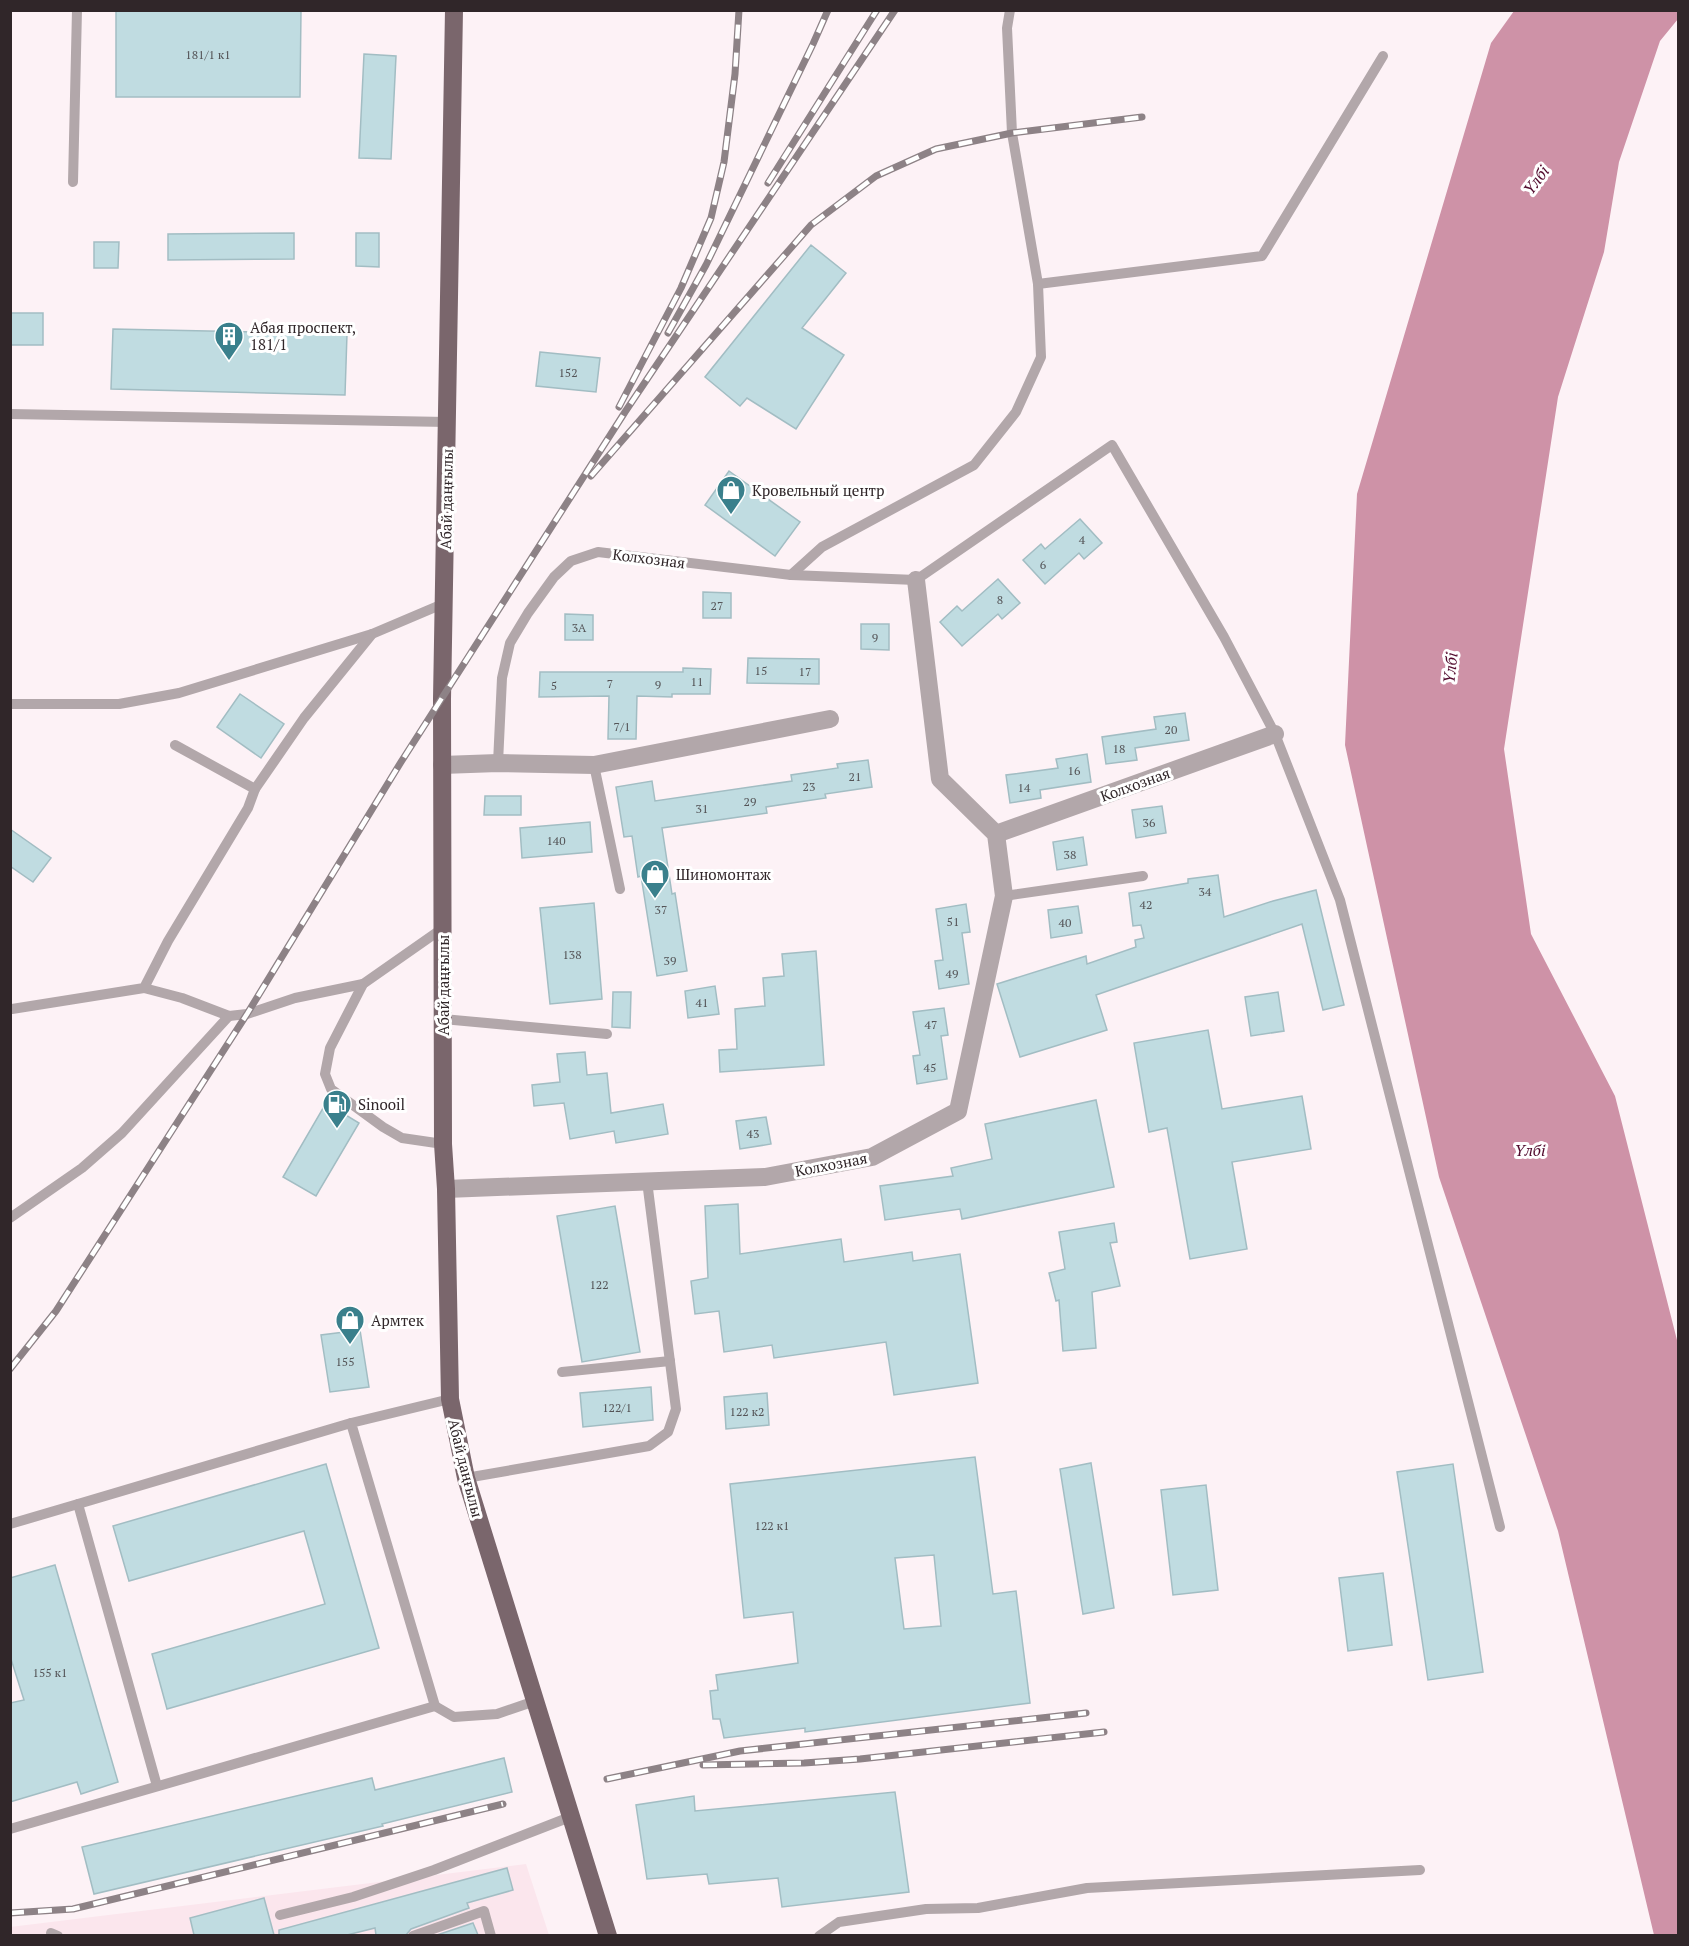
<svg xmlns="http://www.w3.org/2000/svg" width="1689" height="1946" font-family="'PT Serif',serif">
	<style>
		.built { fill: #fbe6ed }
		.water { fill: #ce92a7 }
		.building { fill: #c0dce1; stroke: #a2bdc3; stroke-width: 1.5; fill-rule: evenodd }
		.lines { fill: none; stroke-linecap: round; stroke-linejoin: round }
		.lane { stroke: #b2a7aa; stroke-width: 10 }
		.street { stroke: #b2a7aa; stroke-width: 18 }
		.primary { stroke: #7a666c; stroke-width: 18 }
		.rail-casing { stroke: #8d8286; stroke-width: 7 }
		.rail { stroke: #fff; stroke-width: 4.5; stroke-dasharray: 14; stroke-linecap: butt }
		.labels { text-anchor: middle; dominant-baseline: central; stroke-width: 6; stroke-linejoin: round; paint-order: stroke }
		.number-label { font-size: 12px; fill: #545457 }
		.poi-label { font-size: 15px; fill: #302629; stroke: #fff; text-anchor: start }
		.street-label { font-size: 15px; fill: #302629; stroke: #fff }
		.water-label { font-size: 16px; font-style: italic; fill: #510a2d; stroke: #fff }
	</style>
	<rect width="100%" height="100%" fill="#fdf2f6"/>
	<path class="built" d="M526,1864l23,71 -538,1 -1,-9z"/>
	<path class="water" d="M1514,11h164v8l-18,22 -41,121 -15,90 -46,145 -54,352 27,185 84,162 63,248v591h-24l-96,-404 -119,-354 -94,-432 12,-251 134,-451z"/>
	<g class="building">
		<path d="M116,10h185l-1,87h-184z"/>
		<path d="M364,54l32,2 -5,103 -32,-1z"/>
		<path d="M294,233v26l-126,1v-26z"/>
		<path d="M356,233h23v34l-23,-1z"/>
		<path d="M94,242h25l-1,26h-24z"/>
		<path d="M811,245l35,28 -44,55 42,27 -48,74 -49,-31 -7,8 -35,-29z"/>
		<rect x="10" y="313" width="33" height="32"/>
		<path d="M113,329l234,5 -2,61 -234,-6z"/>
		<path d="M540,352l60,6 -4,34 -60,-6z"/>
		<path d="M729,471l71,51 -25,34 -70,-51z"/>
		<path d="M1080,519l22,24 -18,16 -5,-6 -34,31 -22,-24 18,-16 4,5z"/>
		<path d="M998,579l22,24 -18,16 -4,-5 -36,32 -22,-24 17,-16 5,5z"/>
		<path d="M703,592l28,1v25h-28z"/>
		<path d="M565,614l28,1v25h-28z"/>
		<path d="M861,624h28v26l-28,-1z"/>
		<path d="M748,658l71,1v25l-72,-1z"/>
		<path d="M683,668l28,1 -1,25h-38v3l-35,-1 -1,43h-28l1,-43 -70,1 1,-25h143z"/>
		<path d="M240,694l44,30 -23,34 -44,-31z"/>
		<path d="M1185,713l4,27 -54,8 2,12 -31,4 -4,-27 54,-8 -2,-12z"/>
		<path d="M1087,754l4,28 -51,8 1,8 -31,5 -4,-28 52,-7 -2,-9z"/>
		<path d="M868,760l4,27 -47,7 1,4 -60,9 1,6 -105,15 10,66 3,-1 12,78 -30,5 -16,-100 -3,1 -6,-41 -8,1 -8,-50 36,-6 3,20 137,-20 -1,-6 47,-7 -1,-4z"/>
		<path d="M485,796h36v19h-37z"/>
		<path d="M1162,806l4,27 -30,5 -4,-28z"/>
		<path d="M590,822l2,30 -70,6 -2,-30z"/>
		<path d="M10,829l41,29 -18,24 -23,-16z"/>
		<path d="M1083,837l4,28 -30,5 -4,-28z"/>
		<path d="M1218,875l6,42 49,-16 43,-11 28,115 -21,5 -21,-86 -206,71 11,35 -87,27 -23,-73 89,-28 1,8 49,-17 -1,-7 9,-2 -3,-13 -8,1 -4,-33 59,-10v-4z"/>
		<path d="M594,903l8,96 -52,5 -10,-96z"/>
		<path d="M966,904l4,28 -8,1 7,51 -30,5 -4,-28 8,-1 -7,-51z"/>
		<path d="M1078,906l4,27 -31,5 -3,-28z"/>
		<path d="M816,951l8,114 -104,7 -1,-22 18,-1 -2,-40 30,-3 -2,-28 21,-2 -2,-22z"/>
		<path d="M715,986l4,28 -31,4 -3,-27z"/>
		<path d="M613,992h18l-1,36 -18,-1z"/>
		<path d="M1278,992l6,39 -33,5 -6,-39z"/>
		<path d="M944,1008l4,27 -7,1 6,43 -30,5 -4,-28 7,-1 -7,-43z"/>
		<path d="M1208,1030l14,79 80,-13 9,53 -79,13 15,87 -57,10 -23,-131 -18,4 -15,-89z"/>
		<path d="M585,1052l2,23 20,-2 4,40 52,-9 5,30 -52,9 -2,-12 -44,8 -6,-36 -30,3 -2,-21 28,-3 -3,-28z"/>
		<path d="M1096,1100l18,87 -152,32 -2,-10 -75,11 -5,-34 73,-10 -2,-8 41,-9 -7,-35z"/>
		<path d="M326,1103l33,20 -43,73 -33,-19z"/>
		<path d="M766,1117l5,27 -31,5 -4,-28z"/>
		<path d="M738,1204l2,50 101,-15 3,23 68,-10 1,9 47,-7 18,129 -84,12 -8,-53 -112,16 -2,-13 -48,7 -5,-41 -24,3 -4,-33 17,-3 -3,-72z"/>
		<path d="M615,1206l25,146 -58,10 -25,-146z"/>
		<path d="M1114,1223l3,19 -7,1 10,43 -28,6 4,56 -33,3 -4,-51 -3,1 -7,-28 16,-4 -6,-37z"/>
		<path d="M360,1330l9,57 -39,5 -9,-57z"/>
		<path d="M651,1387l2,33 -70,7 -3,-34z"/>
		<path d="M767,1393l2,32 -43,4 -2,-32z"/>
		<path d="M975,1457l18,137 23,-3 14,112 -225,29v-4l-81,10 -4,-19h-7l-3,-28 8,-1 -2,-15 82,-12 -5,-51 -49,6 -14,-134zM934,1555l7,71 -37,3 -9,-71z"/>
		<path d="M1091,1463l23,145 -31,6 -23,-145z"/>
		<path d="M326,1464l53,184 -212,61 -15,-55 173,-50 -21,-73 -175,50 -16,-55z"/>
		<path d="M1453,1464l30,208 -55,8 -31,-208z"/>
		<path d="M1206,1485l12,105 -45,5 -12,-105z"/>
		<path d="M55,1565l63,217 -37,12 -4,-12 -67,20v-99l14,-3 -14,-44v-78z"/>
		<path d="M1383,1573l9,72 -44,6 -9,-73z"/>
		<path d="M504,1758l8,34 -130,32 1,2 -289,68 -12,-47 290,-69 3,12z"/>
		<path d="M895,1792l14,100 -127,15 -4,-29 -69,6 -2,-10 -60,5 -11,-74 58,-9 1,15z"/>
		<path d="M507,1868l6,22 -46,13 2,5 -58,21 -5,6h-30l-1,-7 -28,7h-68v-5z"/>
		<path d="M264,1898l10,37h-80l-4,-17z"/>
		<path d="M473,1923l5,12h-41z"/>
	</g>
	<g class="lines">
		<g class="lane">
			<path d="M1010,10l-3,18 5,105 26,151"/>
			<path d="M73,182l4,-172"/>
			<path d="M10,414l437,8"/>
			<path d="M791,575l31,-28 152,-82 42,-53 25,-55 -3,-73 224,-28 121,-200"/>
			<path d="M10,704h109l60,-11 193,-59"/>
			<path d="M175,745l80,44"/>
			<path d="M498,763l4,-85 8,-35 18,-30 26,-36 17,-16 27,-9 193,23 125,5 196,-135 112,192 51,97 65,166 160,627"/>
			<path d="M594,765l26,124"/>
			<path d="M1004,896l139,-20"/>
			<path d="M443,928l-80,56 -33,64 -5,26 6,15 52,38 19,11 41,6"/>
			<path d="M144,988l38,10 47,18 18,-2 48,-16 68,-14"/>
			<path d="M12,1009l132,-21 24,-47 80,-133 7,-19 49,-71 68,-84 73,-31"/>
			<path d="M443,1019l164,15"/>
			<path d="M10,1218l72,-50 40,-35 107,-117"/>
			<path d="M562,1372l108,-11"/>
			<path d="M466,1478l183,-32 19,-14 8,-23 -29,-228"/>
			<path d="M10,1524l68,-20"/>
			<path d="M435,1706l19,11 43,-3 38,-13"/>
			<path d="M157,1786l-79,-282 273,-81"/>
			<path d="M10,1829l425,-123 -84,-283 99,-24"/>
			<path d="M280,1915l73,-18 81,-27 136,-53"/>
			<path d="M51,1933l7,3"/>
			<path d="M413,1936l71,-25 7,25"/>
			<path d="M819,1936l20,-14 87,-13 52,-1 109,-20 333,-18"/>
		</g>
		<g class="street">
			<path d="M442,765l56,-2 96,2 236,-46"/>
			<path d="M996,834l279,-100"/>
			<path d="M446,1189l319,-12 107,-20 86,-46 46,-215 -8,-62 -56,-55 -24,-199"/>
		</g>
		<path class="primary" d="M454,10l-12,689 1,445 3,45 4,210 16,79 142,458"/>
		<g class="rail-casing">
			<g id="rail">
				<path d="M768,183l109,-173"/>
				<path d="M668,333l38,-68 107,-221 15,-34"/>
				<path d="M619,407l62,-119 30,-70 13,-56 11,-88 4,-64"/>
				<path d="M591,476l220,-251 65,-49 60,-27 76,-16 130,-16"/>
				<path d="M10,1369l46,-58 191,-297 154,-252 224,-350 270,-402"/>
				<path d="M703,1765l101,-2 56,-4 244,-27"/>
				<path d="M607,1779l133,-28 346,-38"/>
				<path d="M10,1913l63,-4 430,-105"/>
			</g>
		</g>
		<use href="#rail" class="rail"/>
	</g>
	<defs>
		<g id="building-pin" transform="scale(1.5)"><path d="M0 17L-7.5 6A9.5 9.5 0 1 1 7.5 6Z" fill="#3a808c" stroke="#fff"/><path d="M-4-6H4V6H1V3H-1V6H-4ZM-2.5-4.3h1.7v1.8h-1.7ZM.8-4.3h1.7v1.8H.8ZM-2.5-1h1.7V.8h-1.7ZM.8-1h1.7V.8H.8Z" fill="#fff"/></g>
		<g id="shop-pin" transform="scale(1.5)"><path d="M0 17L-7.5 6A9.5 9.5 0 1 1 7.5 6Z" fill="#3a808c" stroke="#fff"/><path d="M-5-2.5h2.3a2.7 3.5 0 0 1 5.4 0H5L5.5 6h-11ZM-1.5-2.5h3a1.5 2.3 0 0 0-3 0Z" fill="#fff"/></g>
		<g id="fuel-pin" transform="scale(1.5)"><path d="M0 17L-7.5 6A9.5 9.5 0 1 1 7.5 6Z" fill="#3a808c" stroke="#fff"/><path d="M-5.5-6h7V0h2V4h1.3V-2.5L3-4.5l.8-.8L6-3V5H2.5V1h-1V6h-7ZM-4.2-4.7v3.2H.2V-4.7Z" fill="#fff"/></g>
	</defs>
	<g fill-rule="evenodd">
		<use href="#building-pin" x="229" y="336"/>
		<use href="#shop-pin" x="731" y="490"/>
		<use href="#shop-pin" x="655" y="874"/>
		<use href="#fuel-pin" x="337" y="1104"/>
		<use href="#shop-pin" x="350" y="1320"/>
	</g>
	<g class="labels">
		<g class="number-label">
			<text x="208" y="54">181/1 к1</text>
			<text x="568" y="372">152</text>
			<text x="1082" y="539">4</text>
			<text x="1043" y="564">6</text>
			<text x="1000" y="599">8</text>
			<text x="717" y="605">27</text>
			<text x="579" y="627">3А</text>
			<text x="875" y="637">9</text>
			<text x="761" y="670">15</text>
			<text x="805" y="671">17</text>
			<text x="697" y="681">11</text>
			<text x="610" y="683">7</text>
			<text x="658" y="684">9</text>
			<text x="554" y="685">5</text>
			<text x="622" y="726">7/1</text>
			<text x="1171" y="729">20</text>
			<text x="1119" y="748">18</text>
			<text x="1074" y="770">16</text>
			<text x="855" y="776">21</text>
			<text x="809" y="786">23</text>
			<text x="1024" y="787">14</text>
			<text x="750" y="801">29</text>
			<text x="702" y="808">31</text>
			<text x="1149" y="822">36</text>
			<text x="556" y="840">140</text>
			<text x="1070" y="854">38</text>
			<text x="1205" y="891">34</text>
			<text x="1146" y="904">42</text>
			<text x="661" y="909">37</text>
			<text x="953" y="921">51</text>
			<text x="1065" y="922">40</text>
			<text x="572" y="954">138</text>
			<text x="670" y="960">39</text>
			<text x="952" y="973">49</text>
			<text x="702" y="1002">41</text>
			<text x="931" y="1024">47</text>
			<text x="930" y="1067">45</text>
			<text x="753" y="1133">43</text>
			<text x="599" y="1284">122</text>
			<text x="345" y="1361">155</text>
			<text x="617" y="1407">122/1</text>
			<text x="747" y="1411">122 к2</text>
			<text x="772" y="1525">122 к1</text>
			<text x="50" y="1672">155 к1</text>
		</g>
		<g class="poi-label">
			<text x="250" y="327">Абая проспект,<tspan x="250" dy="17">181/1</tspan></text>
			<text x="752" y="490">Кровельный центр</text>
			<text x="676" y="874">Шиномонтаж</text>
			<text x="358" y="1104">Sinooil</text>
			<text x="371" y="1320">Армтек</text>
		</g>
		<g class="street-label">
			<text transform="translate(446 499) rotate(-89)">Абай даңғылы</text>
			<text transform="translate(649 558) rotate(7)">Колхозная</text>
			<text transform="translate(1135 784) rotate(-20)">Колхозная</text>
			<text transform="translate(443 985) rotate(-90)">Абай даңғылы</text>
			<text transform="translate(831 1164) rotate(-11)">Колхозная</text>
			<text transform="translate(466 1468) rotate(76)">Абай даңғылы</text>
		</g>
		<g class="water-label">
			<text transform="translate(1536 180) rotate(-53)">Үлбі</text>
			<text transform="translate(1450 668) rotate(-84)">Үлбі</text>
			<text x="1530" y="1150">Үлбі</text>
		</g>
	</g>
	<rect width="1689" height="1946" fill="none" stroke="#302629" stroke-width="24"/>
</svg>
